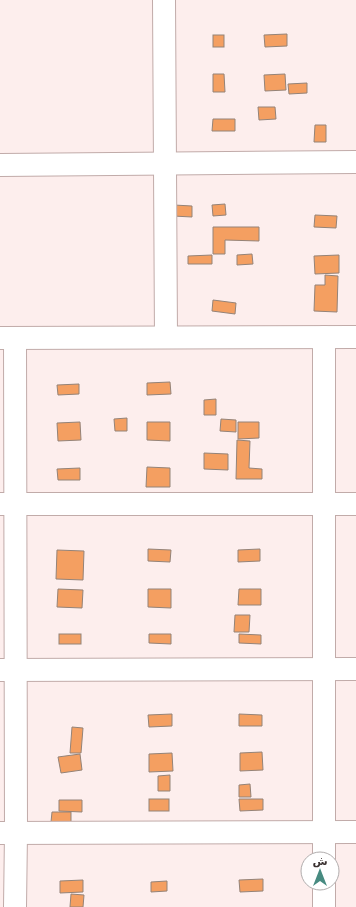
<svg xmlns="http://www.w3.org/2000/svg" width="356" height="907" font-family="'DejaVu Sans','Noto Naskh Arabic',sans-serif">
	<style>
		.building { fill: #f49f61; stroke: #948378 }
		.lines { fill: none; stroke-linecap: round; stroke-linejoin: round }
		.street-casing { stroke: #c1aba9; stroke-width: 24 }
		.street { stroke: #fff; stroke-width: 22 }
	</style>
	<rect width="100%" height="100%" fill="#fdeeed"/>
	<g class="building">
		<path d="M287,34v12l-22,1 -1,-12z"/>
		<rect x="213" y="35" width="11" height="12"/>
		<path d="M213,74h11l1,18h-12z"/>
		<path d="M285,74l1,16 -21,1 -1,-16z"/>
		<path d="M307,83v10l-18,1 -1,-10z"/>
		<path d="M258,107h17l1,12 -17,1z"/>
		<path d="M213,119h22v12h-23z"/>
		<path d="M315,125h11v17h-12z"/>
		<path d="M225,204l1,11 -13,1 -1,-11z"/>
		<path d="M174,205l18,1v11l-19,-1z"/>
		<path d="M315,215l22,1 -1,12 -22,-1z"/>
		<path d="M213,227h46v14l-34,-1v14h-12z"/>
		<path d="M252,254l1,10 -16,1v-10z"/>
		<path d="M212,255v9h-24v-8z"/>
		<path d="M339,255v18l-24,1 -1,-18z"/>
		<path d="M325,275l13,1 -1,36 -23,-1 1,-26h10z"/>
		<path d="M213,300l23,3 -1,11 -23,-3z"/>
		<path d="M170,382l1,12 -24,1v-12z"/>
		<path d="M79,384v10l-21,1 -1,-10z"/>
		<path d="M216,399v16h-12v-15z"/>
		<path d="M127,418v13h-12l-1,-12z"/>
		<path d="M221,419l15,1v12l-16,-1z"/>
		<path d="M80,422l1,18 -23,1 -1,-18z"/>
		<path d="M147,422h23v19l-23,-1z"/>
		<path d="M238,422h21v16l-21,1z"/>
		<path d="M237,440l13,1 -1,27 13,1v10h-26z"/>
		<path d="M204,453l24,1v16l-24,-1z"/>
		<path d="M147,467l23,1v19h-24z"/>
		<path d="M80,468v12h-22l-1,-11z"/>
		<path d="M148,549l23,1 -1,12 -22,-1z"/>
		<path d="M260,549v12l-22,1v-12z"/>
		<path d="M57,550l27,1 -1,29 -27,-1z"/>
		<path d="M58,589l25,1 -1,18 -25,-1z"/>
		<path d="M148,589h23v19l-23,-1z"/>
		<path d="M239,589h22v16h-23z"/>
		<path d="M235,615h15l-1,17h-15z"/>
		<rect x="59" y="634" width="22" height="10"/>
		<path d="M149,634h22v10l-22,-1z"/>
		<path d="M239,634l22,1v9l-22,-1z"/>
		<path d="M172,714v12l-23,1 -1,-12z"/>
		<path d="M239,714l23,1v11h-23z"/>
		<path d="M72,727l11,1 -2,25h-11z"/>
		<path d="M262,752l1,18 -23,1v-18z"/>
		<path d="M172,753l1,18 -24,1v-18z"/>
		<path d="M80,754l2,16 -21,3 -3,-16z"/>
		<path d="M170,775v16h-12v-15z"/>
		<path d="M250,784l1,13h-12v-12z"/>
		<rect x="149" y="799" width="20" height="12"/>
		<path d="M239,799h24v11l-23,1z"/>
		<path d="M59,800h23v12l-23,-1z"/>
		<path d="M52,812h19v11l-20,-1z"/>
		<path d="M263,879v12l-23,1 -1,-12z"/>
		<path d="M83,880v12l-23,1v-12z"/>
		<path d="M167,881v10l-16,1v-10z"/>
		<path d="M71,894l13,1 -1,12h-13z"/>
	</g>
	<g class="lines">
		<g class="street-casing">
			<g id="street">
				<path d="M164,0l2,337"/>
				<path d="M0,165l356,-3"/>
				<path d="M324,337v522"/>
				<path d="M1,338l355,-1"/>
				<path d="M15,338l1,495 -1,74"/>
				<path d="M0,504h356"/>
				<path d="M0,670l356,-1"/>
				<path d="M0,833l356,-1"/>
				<path d="M324,883v24"/>
			</g>
		</g>
		<use href="#street" class="street"/>
	</g>
	<g transform="translate(320 871)"><circle r="19" fill="#ffffff" stroke="#b1adad"/>
	<path d="M0-3L7 15L0 10L-7 15Z" fill="#478b81"/>
	<text y="-6" font-size="11" font-weight="bold" text-anchor="middle" fill="#3b3231">ش</text>
	</g>
</svg>
